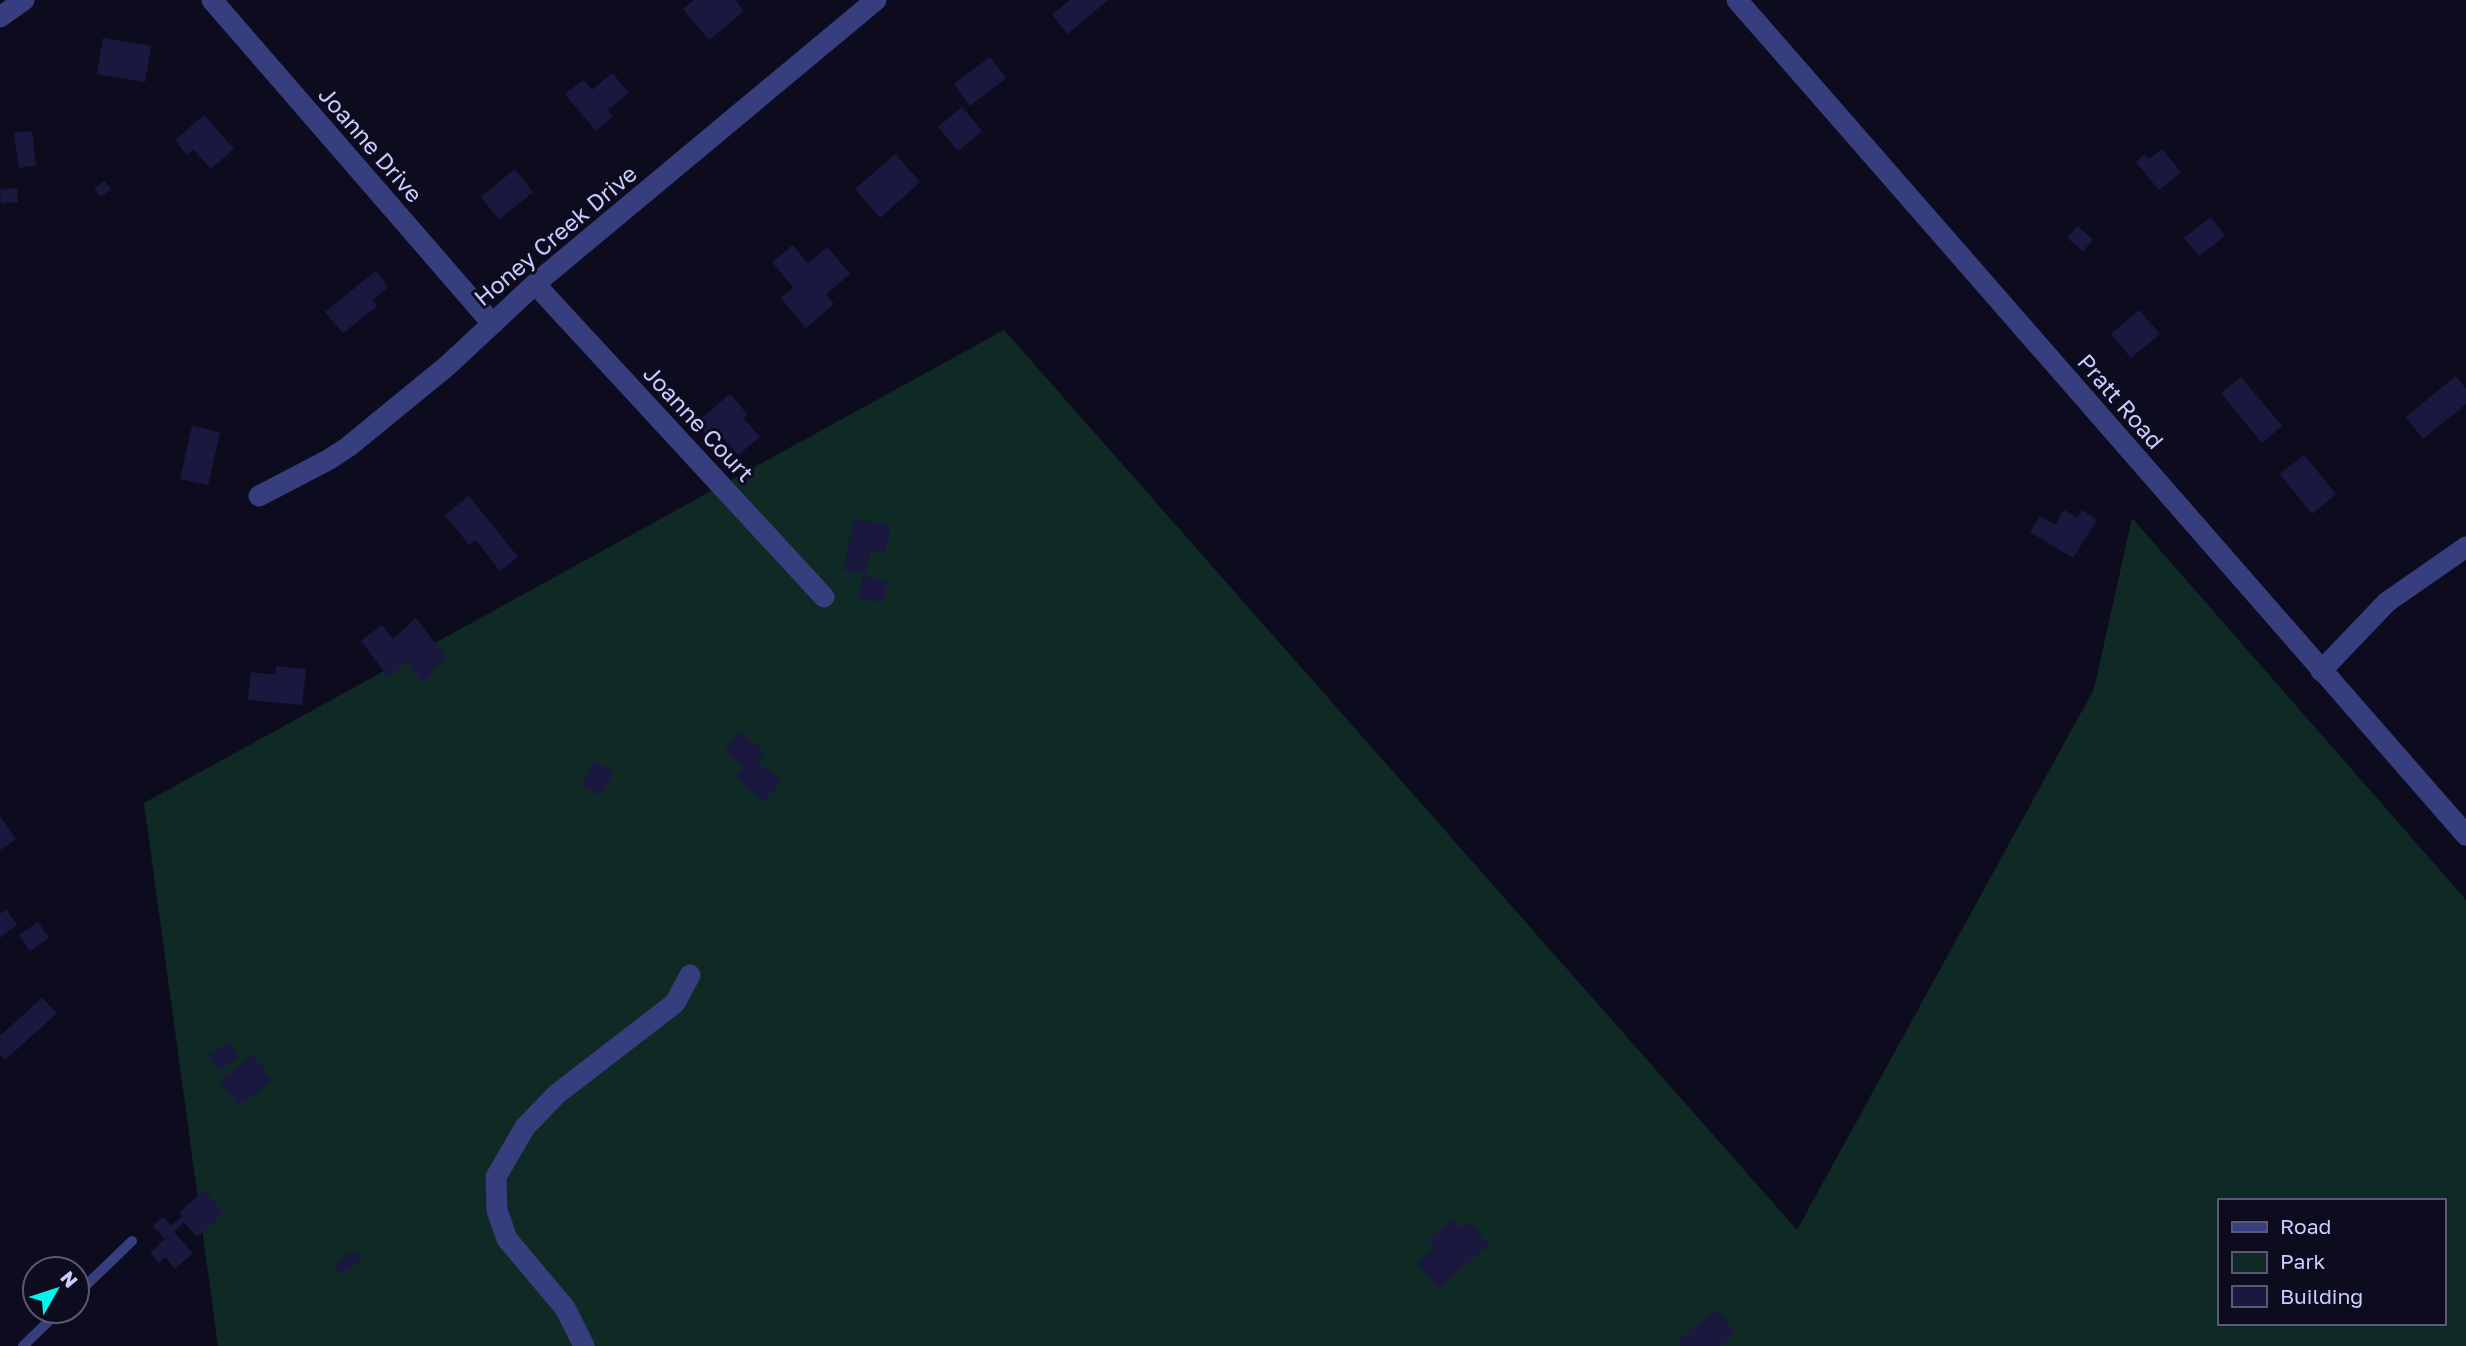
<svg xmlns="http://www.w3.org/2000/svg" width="2466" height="1346" font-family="'Golos Text',sans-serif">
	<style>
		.green { fill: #0f2925; fill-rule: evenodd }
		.building { fill: #1b1840 }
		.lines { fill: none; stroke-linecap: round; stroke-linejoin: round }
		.lane { stroke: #373e7e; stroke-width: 10 }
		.street { stroke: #373e7e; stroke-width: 21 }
		.labels { text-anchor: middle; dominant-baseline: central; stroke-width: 6; stroke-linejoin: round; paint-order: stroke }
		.street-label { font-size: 23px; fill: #cacbff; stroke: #0d0c1f }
	</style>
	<rect width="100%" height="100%" fill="#0d0c1f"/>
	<path class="green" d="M1004,330l793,900 297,-541 38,-171 334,382v446h-2248l-74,-543zM2219,1201h224v122h-224z"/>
	<g class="building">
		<path d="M694,0h41l9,11 -35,29 -26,-31z"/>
		<path d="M1070,0h38l-40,34 -16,-19z"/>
		<path d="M103,38l48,8 -6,36 -48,-8z"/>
		<path d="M990,57l16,21 -36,28 -16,-22z"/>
		<path d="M612,73l17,20 -21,17 5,6 -17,15 -31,-37 18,-14 9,10z"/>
		<path d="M962,107l20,24 -24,20 -20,-24z"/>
		<path d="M204,115l30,34 -23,20 -18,-20 -6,6 -12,-15z"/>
		<path d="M32,131l4,34 -17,3 -5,-35z"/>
		<path d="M2162,149l19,23 -22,18 -23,-28 9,-8 4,5z"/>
		<path d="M895,154l25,28 -40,36 -25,-29z"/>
		<path d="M515,169l18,23 -34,28 -18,-23z"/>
		<path d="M104,181l7,8 -10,8 -7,-8z"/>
		<path d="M17,188l1,14 -17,1 -1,-13z"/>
		<path d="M2211,217l14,19 -26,20 -15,-18z"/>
		<path d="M2078,226l15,14 -10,11 -16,-13z"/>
		<path d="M793,245l15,19 19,-17 23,27 -24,20 8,10 -28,24 -25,-30 12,-11 -21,-25z"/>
		<path d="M376,271l12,16 -15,13 4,6 -34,27 -18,-21z"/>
		<path d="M2139,310l21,24 -29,24 -20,-24z"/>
		<path d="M2456,376l10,13v15l-43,35 -17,-22z"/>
		<path d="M2241,377l41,49 -20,17 -41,-50z"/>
		<path d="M730,394l17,20 -4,4 17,19 -22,18 -23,-27 -8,8 -11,-13z"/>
		<path d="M192,426l28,6 -12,53 -28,-6z"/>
		<path d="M2304,455l32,39 -24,20 -32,-40z"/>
		<path d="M469,496l49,61 -18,14 -24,-31 -7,5 -24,-30z"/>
		<path d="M2064,510l13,8 5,-8 15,10 -24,38 -43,-26 10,-16 15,9z"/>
		<path d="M854,518l37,8 -6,27 -14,-3 -6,25 -22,-5z"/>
		<path d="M863,576l25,5 -5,22 -25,-6z"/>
		<path d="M416,618l31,41 -17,12 2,3 -10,8 -15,-20 -19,15 -27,-36 21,-16 11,14z"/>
		<path d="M276,666l30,3 -4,36 -54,-5 3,-28 24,3z"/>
		<path d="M740,731l25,22 -8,9 24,19 -17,21 -29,-25 9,-10 -20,-16z"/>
		<path d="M594,761l20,11 -13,24 -20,-11z"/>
		<path d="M0,816l16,23 -16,11z"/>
		<path d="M6,909l11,16 -17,13v-24z"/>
		<path d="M38,922l11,16 -19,13 -11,-16z"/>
		<path d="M42,998l15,15 -52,47 -5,-5v-19z"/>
		<path d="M229,1042l10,14 -20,15 -11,-14z"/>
		<path d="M253,1055l19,25 -33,26 -20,-25z"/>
		<path d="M204,1190l20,23 -27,24 -13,-15 -10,10 19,21 -18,16 -10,-12 -6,6 -9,-10 15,-14 -12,-13 10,-9 8,9 11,-10 -3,-3z"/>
		<path d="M1453,1219l8,10 9,-7 19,23 -51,43 -21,-25 18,-15 -7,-8z"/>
		<path d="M355,1249l7,10 -20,16 -8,-10z"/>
		<path d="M1717,1309l19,24 -16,13h-39l-4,-5z"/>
	</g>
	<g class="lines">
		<g class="lane">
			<path d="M77,1294l55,-53"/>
			<path d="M23,1346l36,-35"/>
		</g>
		<g class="street">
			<path d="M212,0l279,322"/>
			<path d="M1737,0l729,835"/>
			<path d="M0,17l24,-17"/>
			<path d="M535,284l289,313"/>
			<path d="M259,496l69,-36 20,-13 99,-81 88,-82 341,-284"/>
			<path d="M2321,671l66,-69 79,-55"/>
			<path d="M584,1346l-19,-38 -58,-69 -10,-29 -1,-33 29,-50 32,-33 118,-91 15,-28"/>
		</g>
	</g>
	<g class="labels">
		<g class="street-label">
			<text transform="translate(371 144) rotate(49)">Joanne Drive</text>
			<text transform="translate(555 235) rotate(-40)">Honey Creek Drive</text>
			<text transform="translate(2121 401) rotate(49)">Pratt Road</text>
			<text transform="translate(699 423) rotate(47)">Joanne Court</text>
		</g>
	</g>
	<rect x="2218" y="1199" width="228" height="126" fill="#0d0c1f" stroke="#595879" stroke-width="2"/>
	<rect x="2232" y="1222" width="35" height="10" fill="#373e7e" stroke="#595879" stroke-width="2"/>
	<text x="2280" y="1234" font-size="21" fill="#cacbff">Road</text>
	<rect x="2232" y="1252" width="35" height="21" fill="#0f2925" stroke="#595879" stroke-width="2"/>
	<text x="2280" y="1269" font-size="21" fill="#cacbff">Park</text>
	<rect x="2232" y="1286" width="35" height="21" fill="#1b1840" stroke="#595879" stroke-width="2"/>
	<text x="2280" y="1304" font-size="21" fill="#cacbff">Building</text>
	<g transform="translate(56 1290) rotate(51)"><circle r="33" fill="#0d0c1f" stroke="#595879" stroke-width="2"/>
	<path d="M0-5L12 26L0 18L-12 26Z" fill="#00f5ed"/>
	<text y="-10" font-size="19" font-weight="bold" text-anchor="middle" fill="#cacbff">N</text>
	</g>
</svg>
